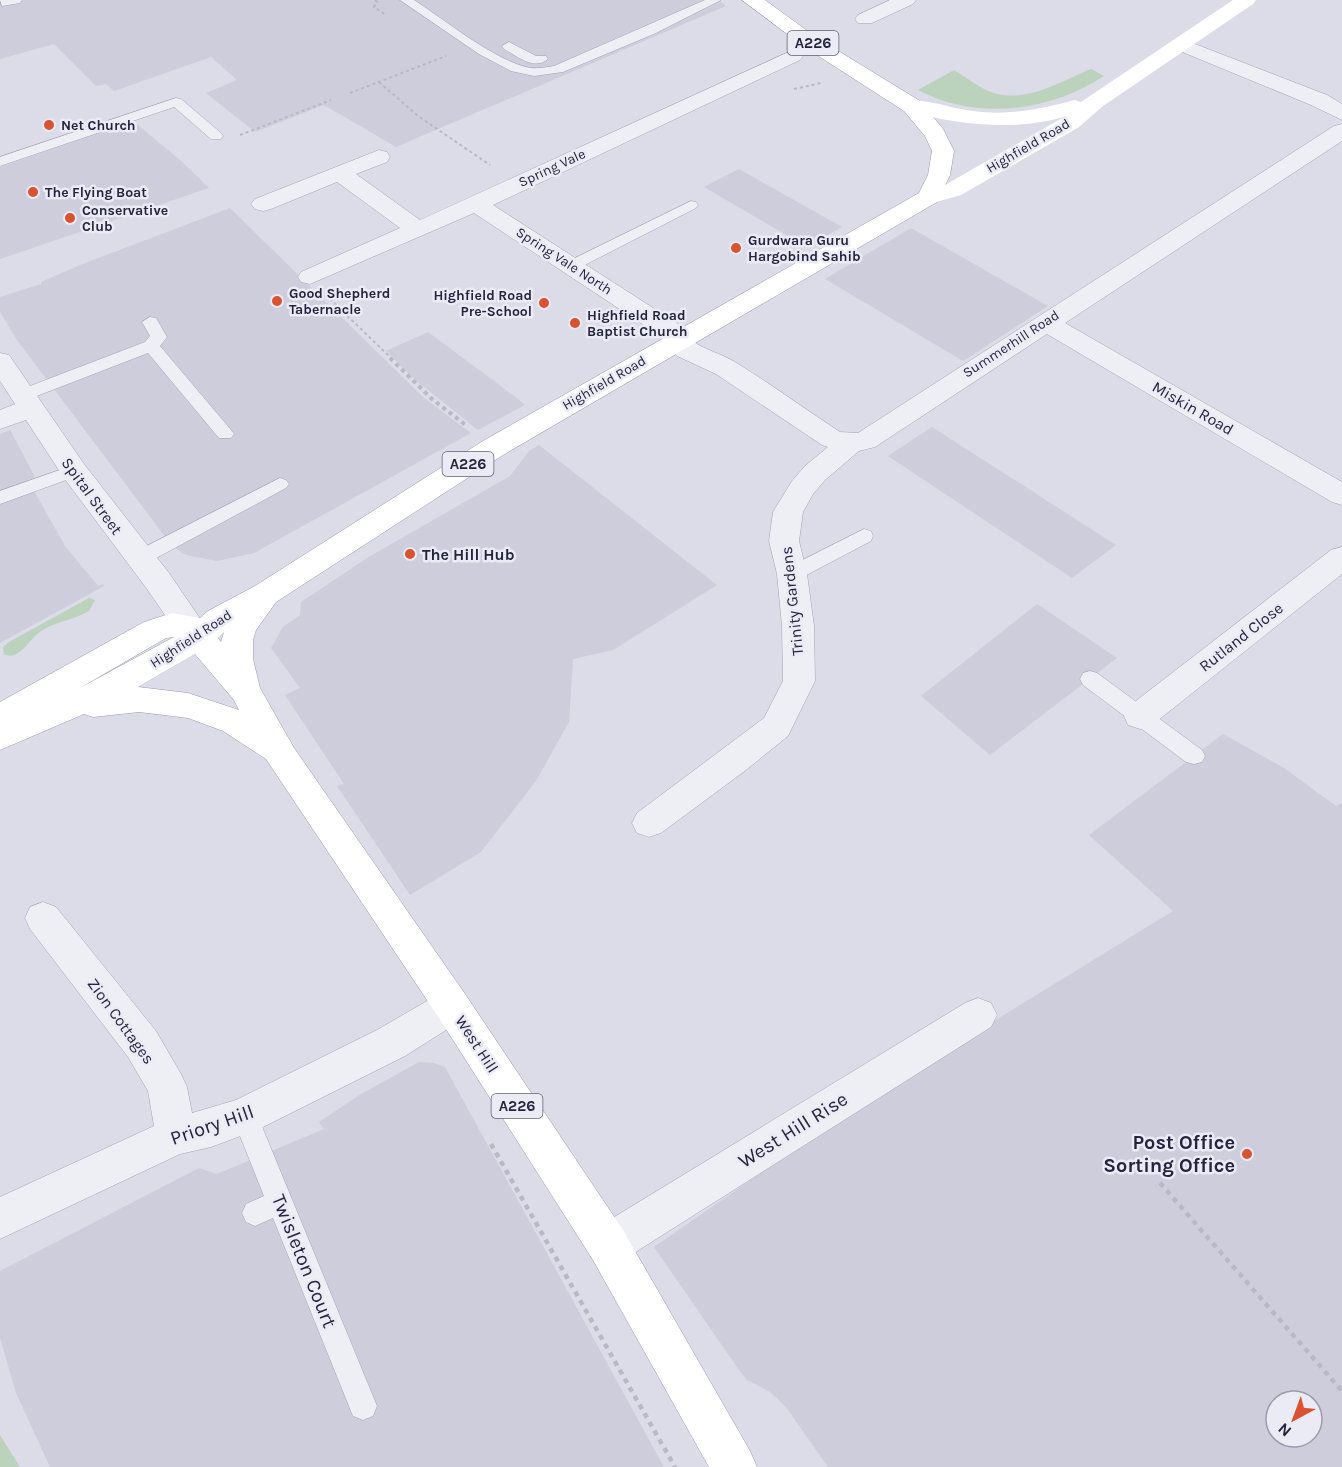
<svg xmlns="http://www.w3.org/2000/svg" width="1342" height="1467" font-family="Karla,sans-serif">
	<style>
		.built { fill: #cdcddc; fill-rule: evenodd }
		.green { fill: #bbd2bd }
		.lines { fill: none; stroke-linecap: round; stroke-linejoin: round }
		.lane-casing { stroke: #a4a5b5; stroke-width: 1 }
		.street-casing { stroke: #a4a5b5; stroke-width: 1 }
		.primary-casing { stroke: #999bb4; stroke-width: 1 }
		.path-far2 { stroke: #b9b9c6; stroke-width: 2; stroke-dasharray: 3 3; stroke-linecap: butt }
		.path-far1 { stroke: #b9b9c6; stroke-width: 4; stroke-dasharray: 4 4; stroke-linecap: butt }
		.path { stroke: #b9b9c6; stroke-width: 4.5; stroke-dasharray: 5 5; stroke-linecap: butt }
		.lane { fill: #eeeef5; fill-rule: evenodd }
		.street { fill: #eeeef5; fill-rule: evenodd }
		.secondary { fill: #fff; fill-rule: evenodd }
		.primary { fill: #fff; fill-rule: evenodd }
		.poi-dot { fill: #db5231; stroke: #eaebf5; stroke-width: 2 }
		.labels { text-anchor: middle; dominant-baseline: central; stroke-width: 5; stroke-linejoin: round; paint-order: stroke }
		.far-poi-label { font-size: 14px; font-weight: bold; fill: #24243f; stroke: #eaebf5; text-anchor: start }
		.far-street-label { font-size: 14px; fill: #24243f; stroke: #eaebf5 }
		.shield { fill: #eaebf5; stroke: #5f6076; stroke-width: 1.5 }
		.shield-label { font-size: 15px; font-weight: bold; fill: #24243f }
		.street-label { font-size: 16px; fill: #24243f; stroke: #eaebf5 }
		.poi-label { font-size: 16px; font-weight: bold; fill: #24243f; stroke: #eaebf5; text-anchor: start }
		.near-street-label { font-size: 20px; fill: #24243f; stroke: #eaebf5 }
		.near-poi-label { font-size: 20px; font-weight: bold; fill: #24243f; stroke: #eaebf5; text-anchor: end }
	</style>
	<rect width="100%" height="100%" fill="#dbdce7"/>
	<g class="built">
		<path d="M0,0h719l7,6 -330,141 -72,-42 -69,27 -49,-39 31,-13 -26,-23 -97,34 -8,-7 -10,2 -42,-42 -54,15z"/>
		<path d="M133,121l47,39 29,28 -209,71v-92z"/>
		<path d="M739,169l103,58 -35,20 -103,-60z"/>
		<path d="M230,208l193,189 48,36 -217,120 -37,8 -31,-6 -14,-9 -155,-206 -17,-28v-15l41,-13v-2l39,-17z"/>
		<path d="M911,228l137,78 -85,55 -138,-82z"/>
		<path d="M428,332l90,67 7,6 -47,25 -64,-51 -28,-28z"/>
		<path d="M932,427l184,118 -44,33 -184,-122z"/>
		<path d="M10,430l25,47 -7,3 37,66 33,40 5,-2 1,2 -104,57v-209z"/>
		<path d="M539,445l178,140 -104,65 -40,9 -4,63 -33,59 -55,71 -71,43 -73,-109 7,-2 -59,-89 15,-7 -29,-40 12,-21 17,-12 1,-13 66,-44 143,-82 19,-25z"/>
		<path d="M1037,604l80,54 -127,97 -69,-59z"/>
		<path d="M1223,734l61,34 52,38 6,-3v664h-514l-42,-60 -16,-15 -23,-12 -8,-10 -85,-123 104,-72 10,-15 405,-249 -84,-76zM1276,1401h36v36h-36z"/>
		<path d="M419,1062l15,1 11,4 219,400h-614l-34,-74 -16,-55v-67l199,-103 18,6 107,-45 -5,-7 42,-28z"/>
	</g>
	<g class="green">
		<path d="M1091,69l13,7c-55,36 -127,45 -186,14l36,-20c12,7 26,19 40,23 33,10 68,-12 97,-24z"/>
		<path d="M89,598l6,2 -6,11c-15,9 -33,10 -48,20 -12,8 -22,31 -37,23l-1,-7 6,-5z"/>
		<path d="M0,1435l20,32h-20z"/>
	</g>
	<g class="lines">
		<g class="lane-casing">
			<g id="lane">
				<path d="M0,0h22l-2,3 -18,3z"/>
				<path d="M400,0h14c31,20 82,62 117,68 7,1 16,-1 23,-2l151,-66h16l-65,33 -93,39 -29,4 -23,-5 -32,-17z"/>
				<path d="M509,42l27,14h10l2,3c-14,12 -31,-3 -44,-10l-2,-3z"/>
				<path d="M176,98l5,1 40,34 2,3 -2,3h-10l-37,-32 -174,59v-9z"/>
				<path d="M691,201l5,1 2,3 -2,3 -119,61h-12l-2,-3 2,-3z"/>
				<path d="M150,317l6,1 11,19 -7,9 71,84 3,4 -3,4h-12l-71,-85 -119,46h-12l-3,-4 3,-4 128,-49 5,-6 -8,-14z"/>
				<path d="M74,465l6,2 3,4 -3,4 -80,29v-13z"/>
				<path d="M280,478l6,2 3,4 -3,4 -139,75 -7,2 -7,-2 -2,-5 2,-5z"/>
				<path d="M864,529l7,2 2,5 -2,5 -72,38 -7,2 -7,-2 -3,-5 3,-5z"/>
				<path d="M1090,671l7,2 105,77 3,6 -3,6 -8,2 -8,-2 -103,-77 -3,-6 3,-6z"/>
				<path d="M245,1104l9,3 123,299 -4,10 -10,4 -10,-4 -80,-198 -18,8 -9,-4 -4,-9 4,-9 18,-8 -32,-80 4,-9z"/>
			</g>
		</g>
		<g class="street-casing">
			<g id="street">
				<path d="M890,0h26l-3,4 -41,19h-14l-3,-4 3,-4z"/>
				<path d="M1182,39l145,56 15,9v16l-31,-15 -136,-56 -3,-4 3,-4z"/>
				<path d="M793,50l7,2 3,4 -3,4 -307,145 185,119c18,27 31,23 57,38 36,22 70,47 105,70l18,1 476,-307 8,-2v17l-277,182 277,159v23l-10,-3 -285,-168 -172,113 -16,4 -34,29 -12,14 -10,18 -4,29 8,33 7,52 1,55 -27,55 -42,34 -85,63 -12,4 -12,-4 -5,-10 5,-10 127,-95 19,-37 -1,-55 -5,-52 -8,-33 4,-29 19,-31 13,-15 23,-19 -6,-2 -106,-71 -39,-18 -18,-21 -185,-122 -164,71 -9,-2 -3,-5 3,-5 99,-44 -63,-46 -66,27 -8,2 -8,-2 -4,-5 4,-5 124,-49 8,2 3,5 -3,5 -31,12 64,46z"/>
				<path d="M0,353l9,2 75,109 85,109 36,53 -5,8 -11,4 -11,-4 -31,-45 -83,-111 -38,-58 -26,9v-19l15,-6 -15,-23z"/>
				<path d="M1342,547v27l-190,151 -12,4 -12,-4 -4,-9 4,-9 203,-157z"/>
				<path d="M43,902l13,5 100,124 25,43 6,13 5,26 44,-13 141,-70 62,-36 13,-5 13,5 6,12 -6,12 -60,38 -146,73 -48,18 -31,7 -180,85v-42l154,-71 -6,-35 -20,-34 -98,-128 -5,-11 5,-11z"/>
				<path d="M978,998l13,5 6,12 -6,12 -368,233 -15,6 -15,-6 -6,-15 6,-15 372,-227z"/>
			</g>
		</g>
		<g class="primary-casing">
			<path id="primary" d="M742,0h23l52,38 103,63 23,28 11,22 -4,24 -13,27 -434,253 -227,147 -20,28 -3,10v19l7,29 34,60 171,246 158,236 127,221 7,16h-48l-116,-207 -154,-242 -173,-259 -43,-28 -35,-13 -49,-6 -46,5 -9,-3 -84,36v-48l144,-80 28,-9 28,5 8,-7 47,-25 228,-145 436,-248 9,-18 4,-24 -7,-15 -21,-25 -101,-65zM224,632l-3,10 -3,-4zM174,637l-96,52 88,-51zM195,654l39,46 5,10 -51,-17 -50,-6z"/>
		</g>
		<g class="path-far2">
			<path d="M375,0l2,2 -3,5 12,8"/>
			<path d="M379,82l39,34 72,49"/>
			<path d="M794,89l27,-6"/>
			<path d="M350,93l96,-37"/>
			<path d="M240,135l91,-35"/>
			<path d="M330,299l62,60"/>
		</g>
		<path class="path-far1" d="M390,358l42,41 35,27"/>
		<g class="path">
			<path d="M491,1144l184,323"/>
			<path d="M1160,1183l182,208"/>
		</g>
		<use href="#lane" class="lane"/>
		<use href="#street" class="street"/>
		<path class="secondary" d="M1233,0h23l-3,4 -150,102 -24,21 -118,68 -32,9 -8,-2 -4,-5 4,-5 24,-7 119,-68c-55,15 -106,7 -160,-6l-3,-5 3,-5c18,-4 50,8 69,10 36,5 68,-2 102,-11l6,2z"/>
		<use href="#primary" class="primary"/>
	</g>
	<g class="poi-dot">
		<circle cx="49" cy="125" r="6"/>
		<circle cx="33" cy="192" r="6"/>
		<circle cx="70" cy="218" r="6"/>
		<circle cx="736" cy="248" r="6"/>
		<circle cx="277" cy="301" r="6"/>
		<circle cx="544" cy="303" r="6"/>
		<circle cx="575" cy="323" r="6"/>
		<circle cx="410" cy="554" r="6"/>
		<circle cx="1247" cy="1154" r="6"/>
	</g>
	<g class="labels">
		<g class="far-poi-label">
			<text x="61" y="125">Net Church</text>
			<text x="45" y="192">The Flying Boat</text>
			<text x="82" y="210">Conservative<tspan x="82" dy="16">Club</tspan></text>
			<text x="748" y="240">Gurdwara Guru<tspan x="748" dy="16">Hargobind Sahib</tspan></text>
			<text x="289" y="293">Good Shepherd<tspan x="289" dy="16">Tabernacle</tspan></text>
			<text x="532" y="295" text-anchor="end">Highfield Road<tspan x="532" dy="16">Pre-School</tspan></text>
			<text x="587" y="315">Highfield Road<tspan x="587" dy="16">Baptist Church</tspan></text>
		</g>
		<g class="far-street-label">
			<text transform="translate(1028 146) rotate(-30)">Highfield Road</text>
			<text transform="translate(552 168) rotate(-25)">Spring Vale</text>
			<text transform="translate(564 261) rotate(33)">Spring Vale North</text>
			<text transform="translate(1011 344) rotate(-33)">Summerhill Road</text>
			<text transform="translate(604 383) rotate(-30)">Highfield Road</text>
			<text transform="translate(191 639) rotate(-33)">Highfield Road</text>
		</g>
		<g class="shield">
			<rect x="787.5" y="31" width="51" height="24" rx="4.5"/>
			<rect x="442.5" y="452" width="51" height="24" rx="4.5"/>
			<rect x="491.5" y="1094" width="51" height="24" rx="4.5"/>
		</g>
		<g class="shield-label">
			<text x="813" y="43">A226</text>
			<text x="468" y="464">A226</text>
			<text x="517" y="1106">A226</text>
		</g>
		<g class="street-label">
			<text transform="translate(1193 408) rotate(30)">Miskin Road</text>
			<text transform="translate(92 496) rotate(54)">Spital Street</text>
			<text transform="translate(792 601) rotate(-96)">Trinity Gardens</text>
			<text transform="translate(1241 637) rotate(-38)">Rutland Close</text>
			<text transform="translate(121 1021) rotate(54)">Zion Cottages</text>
			<text transform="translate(477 1044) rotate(57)">West Hill</text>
		</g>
		<g class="poi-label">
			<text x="422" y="554">The Hill Hub</text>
		</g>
		<g class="near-street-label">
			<text transform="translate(212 1125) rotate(-19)">Priory Hill</text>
			<text transform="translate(793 1130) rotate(-32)">West Hill Rise</text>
			<text transform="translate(304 1261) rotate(68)">Twisleton Court</text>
		</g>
		<g class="near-poi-label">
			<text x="1235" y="1142">Post Office<tspan x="1235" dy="23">Sorting Office</tspan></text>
		</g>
	</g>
	<g transform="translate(1294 1419) rotate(221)"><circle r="28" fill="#eaebf5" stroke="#9b9bac" stroke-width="1.5"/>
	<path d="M0-4.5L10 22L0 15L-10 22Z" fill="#db5231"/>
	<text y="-9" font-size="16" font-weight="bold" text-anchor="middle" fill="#24243f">N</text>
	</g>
</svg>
